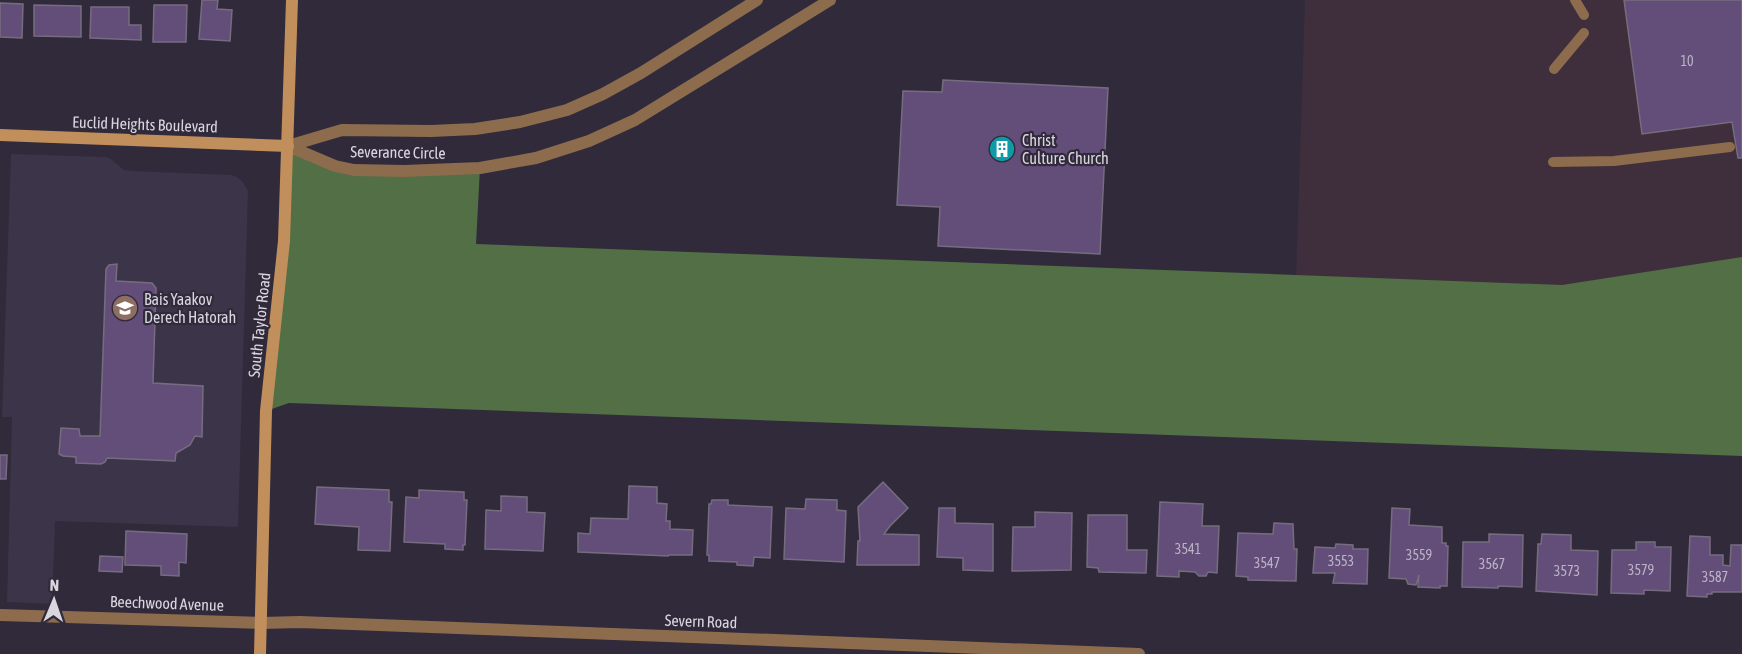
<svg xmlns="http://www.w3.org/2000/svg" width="1742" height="654" font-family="'Asap Condensed',sans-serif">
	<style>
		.built { fill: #3c3449 }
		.medical { fill: #3f2f3c }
		.forest { fill: #526f45 }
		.building { fill: #634e7a; stroke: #756d7f; stroke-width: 1.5 }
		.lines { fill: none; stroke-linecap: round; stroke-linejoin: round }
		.lane { stroke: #8c6c4d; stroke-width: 10 }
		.street { stroke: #8c6c4d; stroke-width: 12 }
		.secondary { stroke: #c18f5c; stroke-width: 12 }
		.labels { text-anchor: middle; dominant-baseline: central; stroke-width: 4.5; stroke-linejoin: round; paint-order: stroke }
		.number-label { font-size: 14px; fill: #bcb4c6 }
		.street-label { font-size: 16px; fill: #dad6e0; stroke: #302a3a }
		.poi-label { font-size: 16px; fill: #dad6e0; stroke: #302a3a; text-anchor: start }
	</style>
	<rect width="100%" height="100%" fill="#302a3a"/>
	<path class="built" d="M11,154l95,3 5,2 13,11 9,1 98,4 6,2 6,5 5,9 -10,336 -183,-6 -3,83 -45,-2 5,-185h-10z"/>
	<path class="medical" d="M1305,0h437v360l-448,-18z"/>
	<path class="forest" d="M288,146l47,20 145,2 -4,76 1086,41 180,-28v199l-1453,-53 -23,8z"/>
	<g class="building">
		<path d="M202,0h16l-1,9 15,1 -2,31 -31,-2z"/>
		<path d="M1624,0h118v158h-4l-6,-36 -90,12z"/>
		<path d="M0,3l23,1 -1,34 -22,-1z"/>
		<path d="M34,5l47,1v31l-47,-1z"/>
		<path d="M154,5h33l-1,37h-33z"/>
		<path d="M91,7h38v18h12v15l-51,-2z"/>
		<path d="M943,80l165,8 -8,166 -162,-8 2,-39 -43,-2 6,-114 39,1z"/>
		<path d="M117,264l-1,17 36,2 4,5 -3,95 50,3 -1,51 -7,-1 -5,9 -14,8 -1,8 -68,-3 -2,4 -4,2 -25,-1v-6l-13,-1 -4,-2 2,-26 18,1 1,7h20l6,-167 3,-4z"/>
		<path d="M0,455h7l-1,24h-6z"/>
		<path d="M883,482l25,26 -18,18 -6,8 35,1v30h-62l1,-24h2l-2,-34z"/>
		<path d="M629,486l28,1v16l10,1 -1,17h4v8l23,1 -1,25h-23l-1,1 -90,-4v-19l12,1 1,-16 37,1z"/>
		<path d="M317,487l72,3v12h3l-2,49 -32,-1 1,-23 -44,-3z"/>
		<path d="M419,490l45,2v8h3l-2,45h-2v5l-18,-1v-5l-41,-2 2,-45 13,1z"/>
		<path d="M501,496l26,1v15l18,1 -2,38 -58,-2 1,-39 15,1z"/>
		<path d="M806,499l31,1v10l9,1 -2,51 -60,-3 2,-51 19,1z"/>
		<path d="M712,500h16v5l44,2 -2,51 -16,-1 -1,9 -16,-1v-3l-28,-1v-6h-2l2,-51h2z"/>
		<path d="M1160,502l43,2 -1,22h17l-2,47 -9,-1 -2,4h-7l-4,-4 -16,-1v6l-22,-1z"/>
		<path d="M939,508h16v15l38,1v47l-30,-1v-12l-26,-1z"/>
		<path d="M1392,508l18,1 -1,16 33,2v16h4v3h2l-1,40h-7v2l-22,-1 1,-12 -3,10 -8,-1 -2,-5 -17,-1z"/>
		<path d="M1035,512l37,1 -1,57 -59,1 1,-44h22z"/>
		<path d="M1088,515h39v35h20l-1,23 -47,-1 -1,-4 -11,-1z"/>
		<path d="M1274,523l19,1 1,25h3l-1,32 -48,-1v-3l-12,-1 2,-43 35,1z"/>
		<path d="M126,531l61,3 -1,29 -7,-1v14l-18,-1v-9l-36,-1z"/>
		<path d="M1489,534l34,1 -1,52 -24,-1v2l-36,-1 1,-45h26z"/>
		<path d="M1542,534l29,1v15l27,1 -1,44 -61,-4 2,-47h3z"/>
		<path d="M1690,536l20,1v18h13v10l7,1 1,-21h11v47h-30v2h-5v3l-20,-1z"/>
		<path d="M1636,542h19v5h16l-1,44 -26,-1v4l-33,-1 1,-43h24z"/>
		<path d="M1336,544l17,1v4h15l-1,35 -34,-1 2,-10h-22l2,-26 20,1z"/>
		<path d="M100,556l23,1 -1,15 -23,-1z"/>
	</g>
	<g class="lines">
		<g class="lane">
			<path d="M1575,0l9,15"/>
			<path d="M1554,69l30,-36"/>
			<path d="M1553,162l61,-1 116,-14"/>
		</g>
		<g class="street">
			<path d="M288,146l47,20 19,4 50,1 76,-3 56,-10 53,-17 46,-21 195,-120"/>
			<path d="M288,146l54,-16 89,1 44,-2 45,-7 47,-12 36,-16 38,-21 116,-73"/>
			<path d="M0,615l261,8 39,-1 839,32"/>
		</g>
		<g class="secondary">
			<path d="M0,135l288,11"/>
			<path d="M260,654l6,-243 18,-170 8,-241"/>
		</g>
	</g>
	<defs>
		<g id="building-disc" transform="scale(1.35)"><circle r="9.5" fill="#0f9aa8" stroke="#302a3a"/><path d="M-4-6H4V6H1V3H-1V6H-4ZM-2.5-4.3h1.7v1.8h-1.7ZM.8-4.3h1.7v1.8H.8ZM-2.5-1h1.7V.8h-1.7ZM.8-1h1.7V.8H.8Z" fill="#fff"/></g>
		<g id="school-disc" transform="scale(1.35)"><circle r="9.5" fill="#8d6e63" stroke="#302a3a"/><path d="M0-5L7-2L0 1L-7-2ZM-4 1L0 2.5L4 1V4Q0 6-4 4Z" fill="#fff"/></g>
	</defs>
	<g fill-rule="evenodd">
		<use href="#building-disc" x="1002" y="149"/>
		<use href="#school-disc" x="125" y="308"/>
	</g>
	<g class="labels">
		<g class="number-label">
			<text x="1687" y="61">10</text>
			<text x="1188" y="549">3541</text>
			<text x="1419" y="555">3559</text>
			<text x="1341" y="561">3553</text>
			<text x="1267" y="563">3547</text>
			<text x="1492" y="564">3567</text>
			<text x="1641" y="570">3579</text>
			<text x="1567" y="571">3573</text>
			<text x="1715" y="577">3587</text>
		</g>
		<g class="street-label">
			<text transform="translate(145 124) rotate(2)">Euclid Heights Boulevard</text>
			<text transform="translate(398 152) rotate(1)">Severance Circle</text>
			<text transform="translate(259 325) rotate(-84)">South Taylor Road</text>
			<text transform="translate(167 603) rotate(2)">Beechwood Avenue</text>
			<text transform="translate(701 621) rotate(2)">Severn Road</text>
		</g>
		<g class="poi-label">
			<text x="1022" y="140">Christ<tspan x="1022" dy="18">Culture Church</tspan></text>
			<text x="144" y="299">Bais Yaakov<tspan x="144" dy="18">Derech Hatorah</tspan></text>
		</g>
	</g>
	<g transform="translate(54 600) rotate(2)" stroke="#302a3a" stroke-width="4.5" paint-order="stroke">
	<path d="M0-4.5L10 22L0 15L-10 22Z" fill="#dad6e0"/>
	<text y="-9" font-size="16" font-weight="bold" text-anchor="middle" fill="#dad6e0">N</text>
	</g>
</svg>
